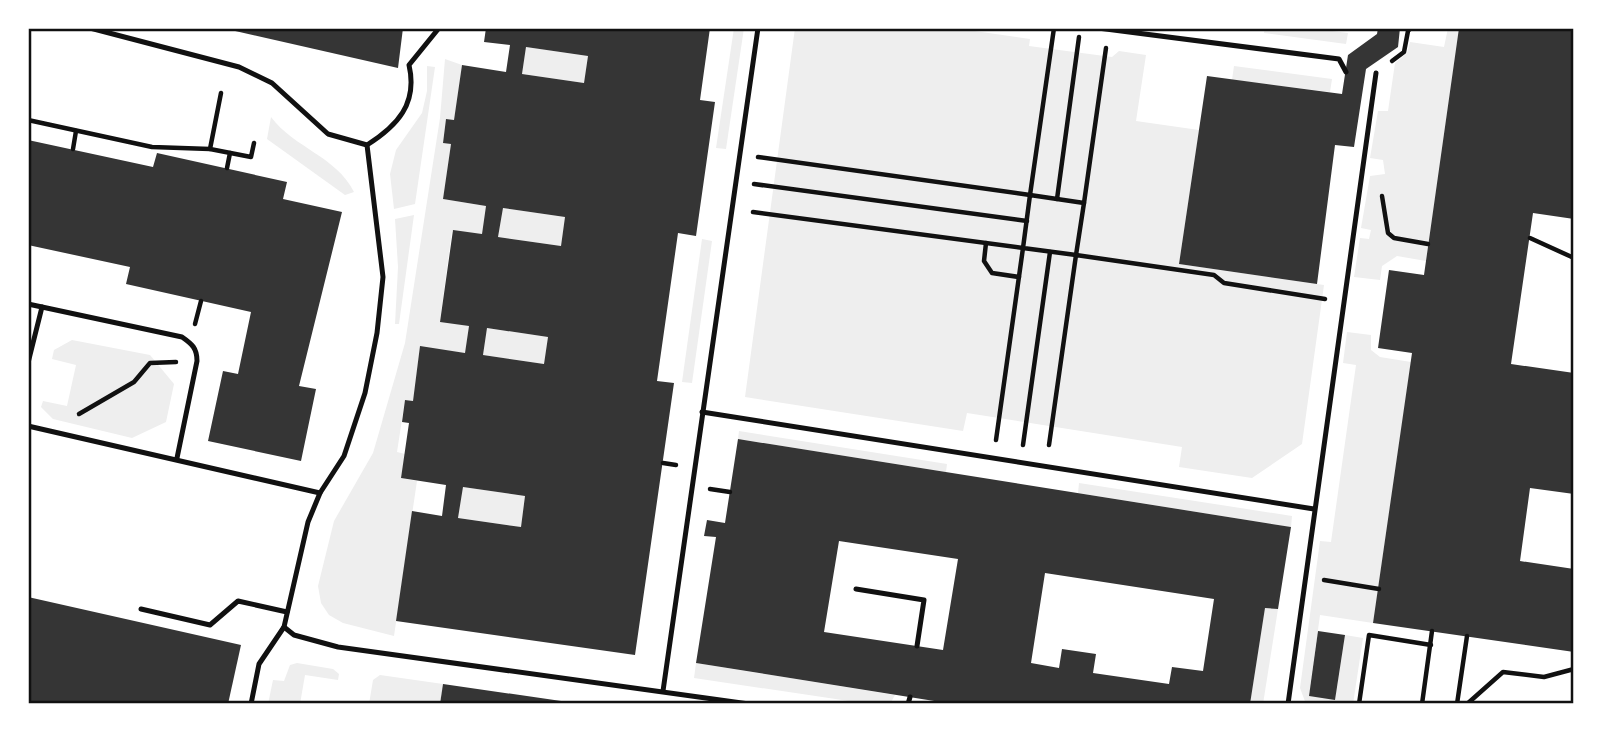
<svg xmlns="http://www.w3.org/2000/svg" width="1602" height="732" font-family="'Open Sans',sans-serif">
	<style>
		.green { fill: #eee }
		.building { fill: #353535; fill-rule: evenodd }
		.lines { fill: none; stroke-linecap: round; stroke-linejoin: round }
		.path { stroke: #111; stroke-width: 4.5 }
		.service { stroke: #111; stroke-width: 5 }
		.neatline { fill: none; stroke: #111; stroke-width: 2.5 }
	</style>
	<rect width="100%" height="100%" fill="#fff"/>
	<g class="green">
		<path d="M734,28h10l-18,121 -10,-1z"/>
		<path d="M795,28h159l76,11 -1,7 83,11 7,-6 27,4 -10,66 63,9 -20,134 145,21 -22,159 -50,34 -73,-11 3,-20 -215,-34 -4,18 -218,-34z"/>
		<path d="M1265,28h44l39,5 -2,11 -82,-11z"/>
		<path d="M1448,28h11l-33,233 -29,-5 -15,10 -2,14 -26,-3 6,-39 9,1 2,-9 -10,-2 9,-52 15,-2 -2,-14 -13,-2 8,-47h10l7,-48 12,-10 3,-11 34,5z"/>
		<path d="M526,47l62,9 -4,27 -62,-9z"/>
		<path d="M445,59l17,6 -8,55 -8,-1 -3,23 8,2 -8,55 43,7 -4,28 -30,-3 -12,90 29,5 -4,27 -45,-6 -7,54 -8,-1 -8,52 8,2 -4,24 16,3 -23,155 -51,-13 -14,-8 -8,-12 -3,-17 16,-65 39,-68 32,-110 35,-225z"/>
		<path d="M427,66l8,1 -20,137 -21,5 -4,-35 6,-24 26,-37 5,-22z"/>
		<path d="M1234,66l98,13 -2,13 -98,-12z"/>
		<path d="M271,117c23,31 65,39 83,75l-9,3 -78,-56z"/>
		<path d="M503,208l62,9 -4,29 -63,-9z"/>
		<path d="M414,215l-15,109h-4l3,-57 -3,-48z"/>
		<path d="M702,239l10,2 -20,142 -10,-1z"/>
		<path d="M487,328l61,9 -4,27 -61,-9z"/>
		<path d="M1347,332l24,3v15l9,7 31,5 -38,261 -53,-8 -11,81 26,3 10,-64 18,3 -10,66h-47l-6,-16 20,-147 11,1 25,-177 -13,-2z"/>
		<path d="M72,340l78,15 24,29 -8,38 -34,16 -79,-19 -12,-12 2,-6 24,5 9,-41 -24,-6 2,-9z"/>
		<path d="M739,431l208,33 -1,8 -208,-33z"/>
		<path d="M1079,483l213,33 -1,11 -213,-34z"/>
		<path d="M463,487l62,9 -4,31 -63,-9z"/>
		<path d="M1265,608l13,1 -15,95h-13z"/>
		<path d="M297,663l36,6 6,5 -1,6 -33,-5 -5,29h-32l5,-24 11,1 6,-16z"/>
		<path d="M696,663l199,32 -5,9h-21l-175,-26z"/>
		<path d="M380,675l63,9 -3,20h-71l4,-24z"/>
	</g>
	<g class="building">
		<path d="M222,28h181l-5,40z"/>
		<path d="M486,28h224l-10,72 15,2 -19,134 -18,-3 -21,148 17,2 -39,272 -239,-34 16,-110 30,5 4,-31 -45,-7 8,-55 -7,-1 3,-22 8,1 7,-55 45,7 4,-27 -29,-4 13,-92 29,4 4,-28 -43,-7 8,-55 -8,-1 3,-24 8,1 8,-55 44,7 4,-27 -26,-3zM526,47l62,9 -4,27 -62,-9zM503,208l62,9 -4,29 -63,-9zM487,328l61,9 -4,27 -61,-9zM463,487l62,9 -4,31 -63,-9z"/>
		<path d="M1378,28h22l-2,19 -32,22 -12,78 -19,-2 -18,139 -138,-20 28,-188 135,18 6,-39 29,-21z"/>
		<path d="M1459,28h115v191l-41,-6 -22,151 63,9v121l-44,-6 -10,73 54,8v83l-201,-29 39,-270 -34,-5 11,-78 35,5z"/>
		<path d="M28,140l125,27 4,-14 130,29 -4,17 59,13 -43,174 17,3 -15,72 -93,-20 15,-70 15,3 13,-62 -125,-28 4,-17 -102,-22z"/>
		<path d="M738,439l553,88 -13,82 -13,-1 -15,96h-297l-257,-41 20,-126 -12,-1 3,-16 18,3zM839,541l119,18 -15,91 -119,-18zM1045,573l169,26 -11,72 -31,-4 -3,17 -76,-11 3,-19 -34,-5 -3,19 -28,-5z"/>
		<path d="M28,597l213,48 -13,59h-200z"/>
		<path d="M1318,631l27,4 -10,65 -26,-4z"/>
		<path d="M443,684l125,18v2h-128z"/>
	</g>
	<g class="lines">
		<g class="path">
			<path d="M1392,61l12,-9 4,-21 3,-3"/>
			<path d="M221,93l-11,56 41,8 3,-14"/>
			<path d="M28,120l124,27 58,2"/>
			<path d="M73,149l3,-18"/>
			<path d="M758,157l272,38 24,-167"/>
			<path d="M227,168l3,-15"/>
			<path d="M754,184l273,37"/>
			<path d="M1030,195l54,8 -8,52 -53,-7z"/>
			<path d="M1382,196l6,37 6,5 34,6"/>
			<path d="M1057,199l22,-162"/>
			<path d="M1084,203l22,-155"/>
			<path d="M753,212l270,36 -27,192"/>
			<path d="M1530,238l44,20"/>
			<path d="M986,243l-2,18 8,12 27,4"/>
			<path d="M195,324l6,-23"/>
			<path d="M79,414l55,-32 16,-19 26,-1"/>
			<path d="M1023,445l27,-193"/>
			<path d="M1049,445l27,-190 138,20 10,8 101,16"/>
			<path d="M663,463l13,2"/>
			<path d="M710,489l20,3"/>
			<path d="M1324,580l55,9"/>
			<path d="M1359,704l10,-69 62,10"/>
			<path d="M1422,704l10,-73"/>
			<path d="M1457,704l10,-68"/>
			<path d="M1467,704l36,-32 41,5 30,-8"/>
		</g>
		<g class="service">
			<path d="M90,28l149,39 33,16 56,51 39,11c30,-19 51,-41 42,-80l30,-37"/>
			<path d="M1098,28l241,31 7,13"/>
			<path d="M28,304l154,33c10,7 15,11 15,24l-20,97"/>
			<path d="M28,363l14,-56"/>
			<path d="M702,412l612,97"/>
			<path d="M28,426l292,67"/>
			<path d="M856,589l68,11 -7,46"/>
			<path d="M141,609l69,16 28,-24 49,11"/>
			<path d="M284,627l10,8 44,12 411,57"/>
			<path d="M663,691l95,-663"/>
			<path d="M251,704l8,-40 25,-37 24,-105 12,-29 24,-37 21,-63 12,-60 6,-56 -16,-132"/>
			<path d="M908,704l2,-7"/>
			<path d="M1288,704l88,-631"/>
		</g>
	</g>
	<rect width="1602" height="732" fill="none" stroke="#ffffff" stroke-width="60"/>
	<rect x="30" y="30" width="1542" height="672" class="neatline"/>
</svg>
